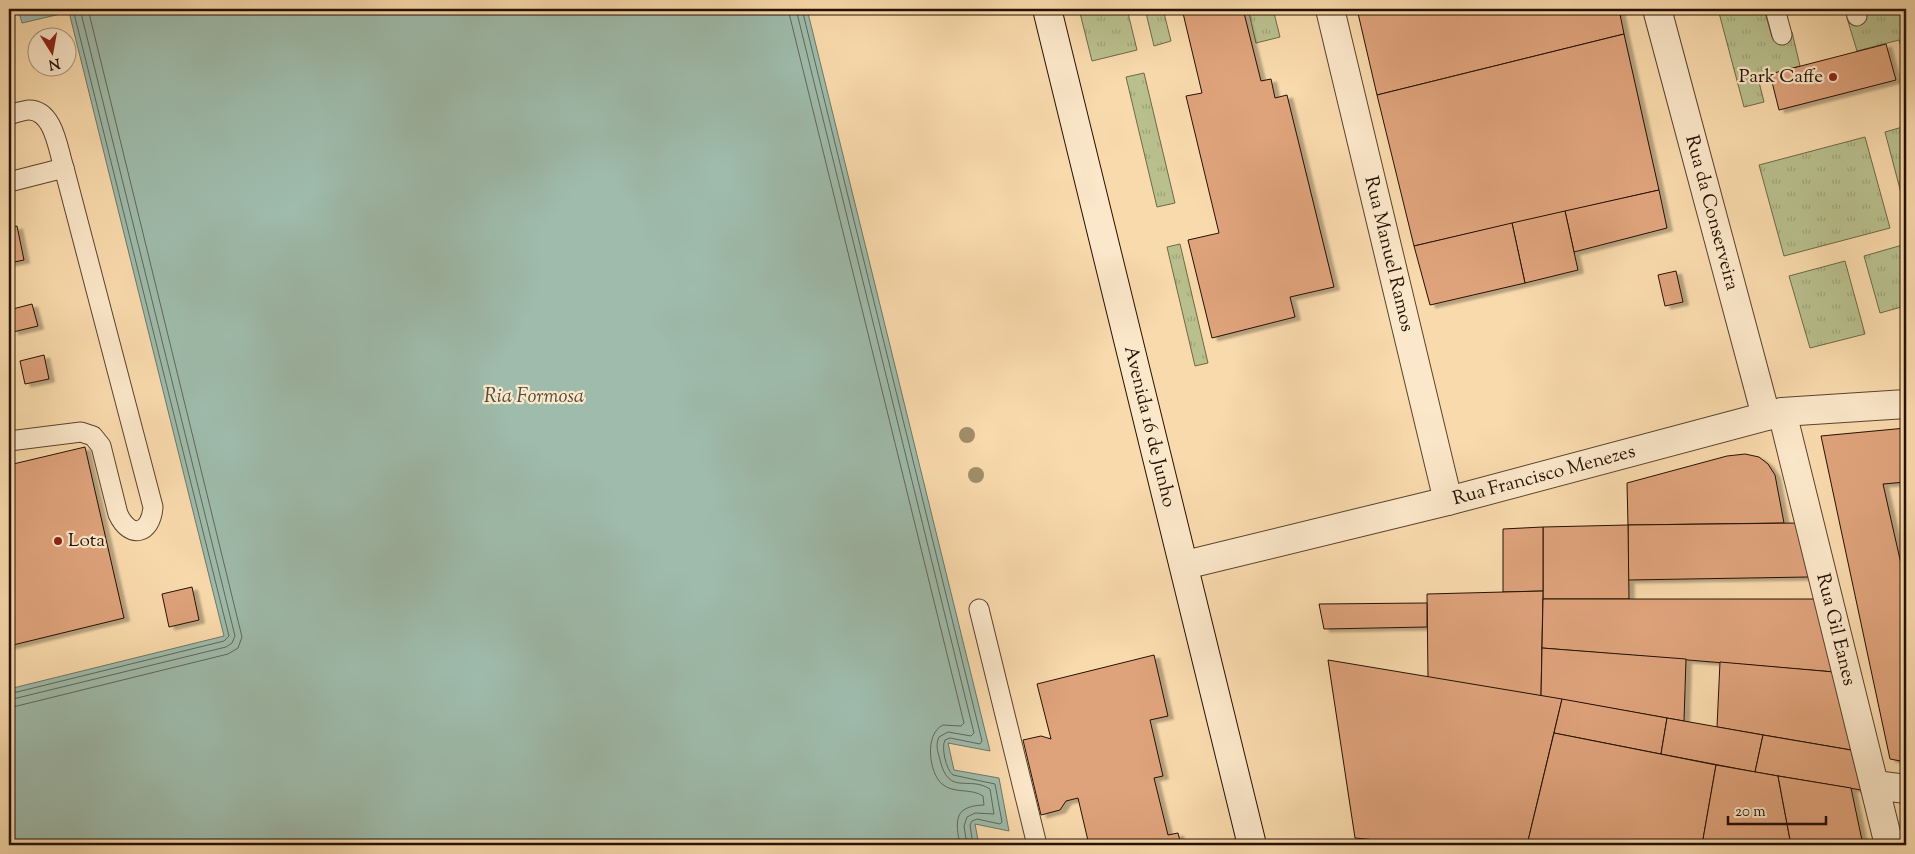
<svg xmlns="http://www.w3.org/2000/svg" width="1915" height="854" font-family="'Sorts Mill Goudy',serif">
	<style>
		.grass { fill: url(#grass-tufts); stroke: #6f6848 }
		.water { fill: #9ebbab; stroke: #6e7768 }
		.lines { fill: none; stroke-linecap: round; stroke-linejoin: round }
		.shore { stroke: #626657; stroke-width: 1 }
		.building { fill: #dfa37b; stroke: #251103; filter: url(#shadow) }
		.lane-casing { stroke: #5a432d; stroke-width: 21 }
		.street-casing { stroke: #5a432d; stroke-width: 30 }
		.secondary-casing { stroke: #251103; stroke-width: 30 }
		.lane { stroke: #fbe7c9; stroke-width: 19 }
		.street { stroke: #fbe7c9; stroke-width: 28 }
		.secondary { stroke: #fbe7c9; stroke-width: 28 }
		.tree { fill: #a18d69 }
		.poi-dot { fill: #8f2418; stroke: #fbe7c9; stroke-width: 2 }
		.labels { text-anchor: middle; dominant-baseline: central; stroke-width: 4.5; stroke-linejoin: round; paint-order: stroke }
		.poi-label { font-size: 19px; fill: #251103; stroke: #fbe7c9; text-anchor: end }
		.street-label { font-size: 19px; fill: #251103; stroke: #fbe7c9 }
		.water-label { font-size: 20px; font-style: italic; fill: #4f4c3e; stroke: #fbe7c9 }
	</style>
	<defs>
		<pattern id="grass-tufts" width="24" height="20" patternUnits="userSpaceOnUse" patternTransform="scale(1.25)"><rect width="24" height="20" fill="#b9c08d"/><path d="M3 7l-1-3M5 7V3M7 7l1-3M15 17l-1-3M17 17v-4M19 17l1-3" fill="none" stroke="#9fa478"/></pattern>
		<filter id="shadow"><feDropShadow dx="5.5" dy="3" stdDeviation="1" flood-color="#0004"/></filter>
	</defs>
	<rect width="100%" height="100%" fill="#f9daac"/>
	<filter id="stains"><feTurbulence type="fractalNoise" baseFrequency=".004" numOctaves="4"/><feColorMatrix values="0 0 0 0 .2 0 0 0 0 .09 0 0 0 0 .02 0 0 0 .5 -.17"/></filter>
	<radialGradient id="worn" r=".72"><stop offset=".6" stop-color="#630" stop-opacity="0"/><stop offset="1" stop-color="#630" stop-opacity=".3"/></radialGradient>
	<g class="grass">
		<path d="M1079,9h48l10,41 -45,11z"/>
		<path d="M1145,9h18l8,32 -17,5z"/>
		<path d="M1248,9h25l7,28 -24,6z"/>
		<path d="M1718,9h46l8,28 20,-5 8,34 -42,12 6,24 -20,5z"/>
		<path d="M1865,9h41v55l-7,-24 -42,11 -10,-33 19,-5z"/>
		<path d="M1144,73l31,130 -18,4 -31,-130z"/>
		<path d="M1906,126v86l-21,-80z"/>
		<path d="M1865,137l25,91 -106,28 -25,-91z"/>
		<path d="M1180,244l28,119 -13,3 -28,-119z"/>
		<path d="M1906,244v68l-1,-6 -25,7 -16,-57z"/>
		<path d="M1845,261l20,73 -55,14 -21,-72z"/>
	</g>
	<path class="water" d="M18,9h789l183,742 -42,-8 6,27 45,8 10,53 -34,-7 4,21h-970v-156l215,-53 -155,-624 -47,11z"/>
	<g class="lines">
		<g class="shore">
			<path d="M788,9l176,714 -3,3 -18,-1c-19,9 -14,48 -1,59 11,10 30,4 41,12l1,9c-30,1 -29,15 -24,40"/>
			<path d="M796,9l178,724 -3,3 -23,-4 -9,5c-4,8 -1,15 1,23 9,37 28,15 50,29l4,25 -19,-1 -8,4 -3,9 3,19"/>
			<path d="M802,9l180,732 -2,3 -30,-6 -5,2c-4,7 1,30 8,35l42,9 7,38 -2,2 -23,-5 -5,2 -2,4 3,20"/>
			<path d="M9,694l215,-53 5,-5 -156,-627"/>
			<path d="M9,700l217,-53 6,-4 3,-7 -155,-627"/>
			<path d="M9,708l219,-54 10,-6 4,-11 -154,-628"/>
		</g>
	</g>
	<g class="building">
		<path d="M1182,9h61l18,72 10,-2 4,19 12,-3 47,192 -44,10 5,20 -83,21 -24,-98 31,-7 -33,-137 16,-3z"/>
		<path d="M1357,9h262l5,25 -247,61z"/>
		<path d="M1624,34l35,156 -245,56 -37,-151z"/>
		<path d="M1886,44l10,36 -117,30 -9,-36z"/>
		<path d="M1659,190l8,38 -93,24 -9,-41z"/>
		<path d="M1565,211l13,59 -53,13 -13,-60z"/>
		<path d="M1512,223l13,60 -95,22 -16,-59z"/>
		<path d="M17,226l7,34 -15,3v-35z"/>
		<path d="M1676,271l7,31 -18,4 -7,-31z"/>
		<path d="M32,304l6,22 -25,6 -4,-22z"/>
		<path d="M44,355l5,24 -24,5 -5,-23z"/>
		<path d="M1906,428v54l-23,2 23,102v176l-16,-3 -69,-323z"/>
		<path d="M85,447l39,171 -115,28v-181z"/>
		<path d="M1745,454l14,3 9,7 7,11 9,48 -156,2 -1,-42 100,-27z"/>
		<path d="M1799,523l9,54 -180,3v-55z"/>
		<path d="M1628,525l1,74h-86v-72z"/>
		<path d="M1543,527v64l-40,1v-63z"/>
		<path d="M192,587l7,33 -30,7 -7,-33z"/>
		<path d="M1543,591l-2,105 -113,-18 -1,-84z"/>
		<path d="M1543,599h273l18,73 -292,-24z"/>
		<path d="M1427,603v24l-103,2 -5,-25z"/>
		<path d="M1542,648l144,11 -2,62 -143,-25z"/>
		<path d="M1154,655l14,61 -18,4 13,56 -9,2 14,57 10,-2 3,12h-92l-11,-47 -12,3 -6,9 -19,5 -18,-75 18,-4 10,3 -14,-55z"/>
		<path d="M1328,660l234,39 -35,146h-98l-74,-7z"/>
		<path d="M1720,662l114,10 17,78 -134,-23z"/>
		<path d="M1562,699l105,19 -6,36 -107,-21z"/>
		<path d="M1667,718l96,17 -8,37 -94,-18z"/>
		<path d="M1554,733l162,32 -14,80h-175z"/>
		<path d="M1763,735l88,15 10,40 -106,-18z"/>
		<path d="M1716,765l62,11 13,69h-89z"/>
		<path d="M1778,776l73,12 12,57h-72z"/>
	</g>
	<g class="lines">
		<g class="lane-casing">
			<g id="lane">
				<path d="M1775,9l7,26"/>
				<path d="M1855,9l2,7"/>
				<path d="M9,115c6,-2 13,-4 19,-5 26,-1 30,40 36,58"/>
				<path d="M9,182l55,-14 89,339c-2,27 -23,33 -35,7l-17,-68 -8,-10 -12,-4 -72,9"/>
				<path d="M979,609l58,236"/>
			</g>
		</g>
		<g class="street-casing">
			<g id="street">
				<path id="s1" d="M1330,9l118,492"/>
				<path id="s2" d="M1657,9l109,407"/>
				<path id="s3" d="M1782,412l107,433"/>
				<path id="s4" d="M1185,565l263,-64 334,-89 124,-8"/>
				<path d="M1875,785l31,4"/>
			</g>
		</g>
		<g class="secondary-casing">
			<g id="secondary">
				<path id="s5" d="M1047,9l205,836"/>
			</g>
		</g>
		<use href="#lane" class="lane"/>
		<use href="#street" class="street"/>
		<use href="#secondary" class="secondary"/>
	</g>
	<g class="tree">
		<circle cx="967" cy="435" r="8"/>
		<circle cx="976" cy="475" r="8"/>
	</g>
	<g class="poi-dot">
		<circle cx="1833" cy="77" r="5"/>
		<circle cx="58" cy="541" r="5"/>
	</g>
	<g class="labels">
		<g class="poi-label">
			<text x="1823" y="77">Park Caffe</text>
			<text x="68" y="541" text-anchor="start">Lota</text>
		</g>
		<g class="street-label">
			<text stroke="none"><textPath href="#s2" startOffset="211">Rua da Conserveira</textPath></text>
			<text stroke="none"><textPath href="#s1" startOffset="252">Rua Manuel Ramos</textPath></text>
			<text stroke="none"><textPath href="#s5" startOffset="430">Avenida 16 de Junho</textPath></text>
			<text stroke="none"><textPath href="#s4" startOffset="370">Rua Francisco Menezes</textPath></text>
			<text stroke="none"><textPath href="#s3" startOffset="224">Rua Gil Eanes</textPath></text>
		</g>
		<g class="water-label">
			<text x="534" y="397">Ria Formosa</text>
		</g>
	</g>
	<rect width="1915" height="854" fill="none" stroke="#f9daac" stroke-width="30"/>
	<rect x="10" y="10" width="1895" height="834" fill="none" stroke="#251103" stroke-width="2.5"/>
	<rect x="15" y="15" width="1885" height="824" fill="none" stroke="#251103"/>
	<g transform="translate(52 52) rotate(169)"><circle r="24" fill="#fbe7c9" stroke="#a5917a"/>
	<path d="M0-4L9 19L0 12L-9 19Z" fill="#8f2418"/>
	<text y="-8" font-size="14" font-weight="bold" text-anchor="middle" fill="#251103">N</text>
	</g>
	<path d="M1728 816v8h98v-8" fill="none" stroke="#251103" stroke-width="2.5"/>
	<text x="1735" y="816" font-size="15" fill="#251103" stroke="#fbe7c9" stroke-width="4" paint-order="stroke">20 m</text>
	<rect width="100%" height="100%" filter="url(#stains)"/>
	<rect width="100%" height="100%" fill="url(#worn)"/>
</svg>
